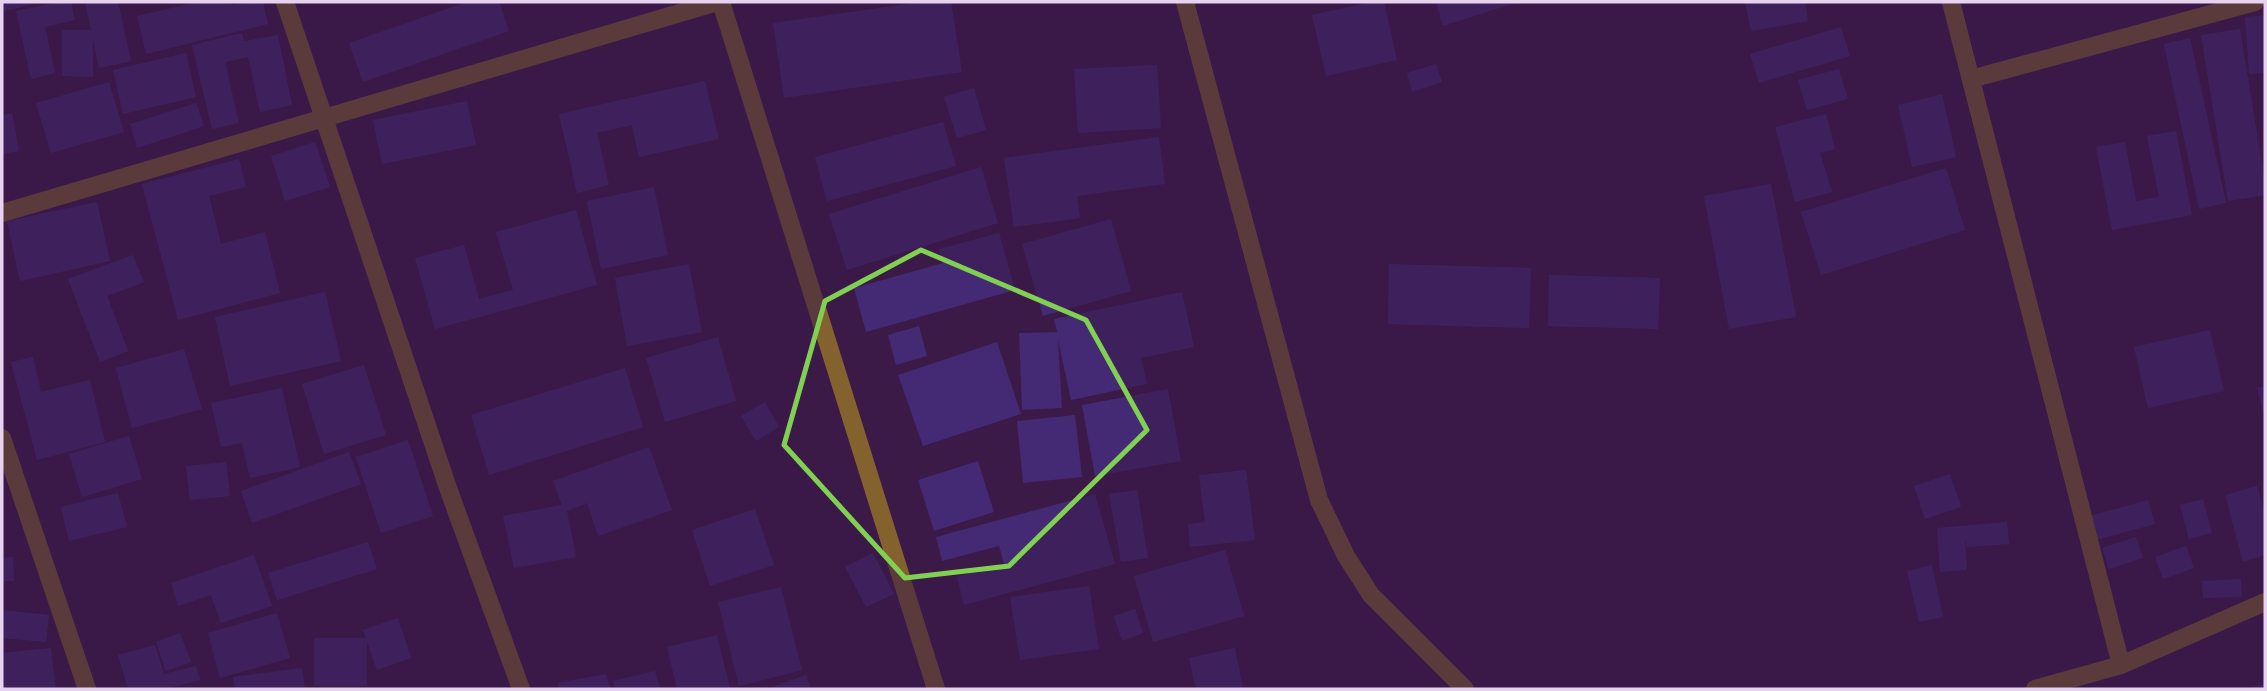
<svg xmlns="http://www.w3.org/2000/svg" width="2267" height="691" font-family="'Alegreya Sans',sans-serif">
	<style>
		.building { fill: #442a74 }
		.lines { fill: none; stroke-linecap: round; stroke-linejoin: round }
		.minor { stroke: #84622e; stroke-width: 18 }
		.marked { fill: none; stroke: #80d051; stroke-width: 5; stroke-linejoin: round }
	</style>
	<rect width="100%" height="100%" fill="#3b1a48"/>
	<g class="building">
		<path d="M2,2h34v1l-34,9z"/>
		<path d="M58,2h13l4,18 -30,7 10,46 -24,6 -15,-68z"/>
		<path d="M85,2h33l13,59 -32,7 -6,-29v38l-31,-1v-46h29z"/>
		<path d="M198,2h33l1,3 15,-3h16l5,22 -122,30 -9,-38z"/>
		<path d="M467,2h32l10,29 -146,51 -14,-39z"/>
		<path d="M922,2h29l11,70 -178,26 -11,-75z"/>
		<path d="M1372,2h12l13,58 -71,16 -14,-61z"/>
		<path d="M1436,2h82l-75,24z"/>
		<path d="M1745,2h60l3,19 -57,10z"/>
		<path d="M2265,15v58l-16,1 -4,-57z"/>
		<path d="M1841,27l9,29 -91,27 -9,-29z"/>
		<path d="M2240,29l25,154v12l-37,6 -27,-166z"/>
		<path d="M242,33l2,8 34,-6 14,70 -32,7 -12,-55 -23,5 14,61 -27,6 -20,-84z"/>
		<path d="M2190,38l36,165 -27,6 -35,-165z"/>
		<path d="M186,53l10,44 -73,17 -10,-44z"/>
		<path d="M1436,64l6,18 -30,10 -5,-19z"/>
		<path d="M1157,65l4,63 -83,5 -4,-64z"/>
		<path d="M1839,69l9,30 -41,11 -9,-30z"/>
		<path d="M705,81l14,58 -80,18 -7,-32 -35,8 12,52 -32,8 -18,-79z"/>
		<path d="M109,82l15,50 -73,21 -15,-50z"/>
		<path d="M974,88l12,42 -29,8 -13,-41z"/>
		<path d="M1942,94l14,63 -44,10 -14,-62z"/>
		<path d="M467,101l9,44 -94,19 -9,-44z"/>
		<path d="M196,103l8,23 -67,22 -7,-24z"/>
		<path d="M12,113l7,38 -17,3v-39z"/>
		<path d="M1826,114l9,35 -15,4 12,39 -37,10 -20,-75z"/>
		<path d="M943,122l13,44 -129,35 -12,-44z"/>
		<path d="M2176,131l16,84 -80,15 -16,-83 29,-5 11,59 23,-4 -12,-61z"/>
		<path d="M1159,137l6,47 -88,12 3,22 -66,9 -10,-69z"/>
		<path d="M315,142l15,45 -45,14 -14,-45z"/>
		<path d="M239,159l7,28 -37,9 12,48 44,-12 15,61 -102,27 -36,-136z"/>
		<path d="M981,167l17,56 -151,47 -18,-56z"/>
		<path d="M1946,168l19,62 -144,45 -20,-63z"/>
		<path d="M1771,184l25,133 -67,12 -25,-133z"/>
		<path d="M654,187l14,68 -67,14 -14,-68z"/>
		<path d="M97,202l13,59 -90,20 -13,-60z"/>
		<path d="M576,210l21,75 -162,44 -20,-71 49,-13 15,54 34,-9 -17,-58z"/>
		<path d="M1111,219l20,72 -88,25 -21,-72z"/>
		<path d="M999,233l16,57 -149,42 -12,-44 89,-25 -4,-14z"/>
		<path d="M133,255l11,27 -37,14 21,55 -28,11 -32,-83z"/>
		<path d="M689,264l13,68 -75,14 -12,-68z"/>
		<path d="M1389,264l142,4 -2,60 -141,-4z"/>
		<path d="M1549,275l111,3 -2,51 -110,-3z"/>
		<path d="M325,292l16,69 -111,25 -15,-69z"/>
		<path d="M1182,292l12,55 -53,11 6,26 -76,16 -13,-60 4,68 -40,2 -3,-77 38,-1 -3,-13z"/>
		<path d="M919,326l8,30 -31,9 -8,-30z"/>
		<path d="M2210,330l14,61 -76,17 -14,-61z"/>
		<path d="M718,337l18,64 -71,21 -19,-64z"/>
		<path d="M997,342l24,72 -98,32 -25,-71z"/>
		<path d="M184,349l18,60 -70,19 -16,-60z"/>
		<path d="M33,357l8,35 49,-12 15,62 -68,18 -26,-98z"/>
		<path d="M364,365l22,70 -62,19 -22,-70z"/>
		<path d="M625,368l18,59 -154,48 -18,-60z"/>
		<path d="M2265,386v28h-1l-7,-26z"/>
		<path d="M282,388l18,79 -50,11 -8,-35 -21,4 -10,-44z"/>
		<path d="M1168,389l13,72 -86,15 -13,-71z"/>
		<path d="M765,402l14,25 -23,14 -15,-25z"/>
		<path d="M1075,415l7,62 -59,6 -6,-62z"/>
		<path d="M129,436l13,43 -60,18 -13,-43z"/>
		<path d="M408,440l25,76 -52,17 -25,-76z"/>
		<path d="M649,447l23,63 -74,26 -11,-33 -20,8 9,46 -62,11 -11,-52 59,-11 -9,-24z"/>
		<path d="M349,452l12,32 -109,39 -11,-32z"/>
		<path d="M978,461l16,51 -60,19 -16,-51z"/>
		<path d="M226,462l4,34 -40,4 -4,-34z"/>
		<path d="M1246,470l9,70 -65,7 -2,-23 17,-2 -6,-47z"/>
		<path d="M1950,474l11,33 -36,12 -11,-33z"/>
		<path d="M2257,486l8,30v39l-22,7 -18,-67z"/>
		<path d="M1137,490l11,68 -27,4 -12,-68z"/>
		<path d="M118,493l9,34 -58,14 -8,-34z"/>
		<path d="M1095,494l20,70 -151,41 -7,-28 47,-13 -5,-18 -57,15 -6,-24z"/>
		<path d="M2203,499l9,34 -23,6 -9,-34z"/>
		<path d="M2148,500l7,24 -59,16 -6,-24z"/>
		<path d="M755,509l19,56 -64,21 -18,-56z"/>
		<path d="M2007,522l2,22 -42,3 -2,-8 2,31 -27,2 -3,-44z"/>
		<path d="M2136,537l7,21 -34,11 -7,-21z"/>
		<path d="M368,542l9,27 -100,31 -9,-27z"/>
		<path d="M2186,546l8,22 -31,11 -8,-22z"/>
		<path d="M1225,550l19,66 -91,26 -19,-66z"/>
		<path d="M873,553l21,41 -28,13 -21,-40z"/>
		<path d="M254,555l18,51 -51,17 -10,-28 -33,11 -7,-23z"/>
		<path d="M13,557l1,24h-12v-23z"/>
		<path d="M1932,565l11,52 -24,5 -12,-51z"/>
		<path d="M2241,579l1,18 -39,1 -1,-17z"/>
		<path d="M1089,586l10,63 -79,11 -10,-63z"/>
		<path d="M781,587l21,83 -63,16 -21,-84z"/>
		<path d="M1135,609l8,24 -21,8 -8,-25z"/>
		<path d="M2,610l47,5 -3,27 -44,-4z"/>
		<path d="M277,613l13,45 -70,20 -12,-45z"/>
		<path d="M398,618l13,40 -34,12 -10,-29v45h-53v-48h52l-3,-8z"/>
		<path d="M180,633l11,29 -25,9 -10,-29z"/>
		<path d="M717,635l13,54h-53l-10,-42z"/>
		<path d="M155,645l9,29 32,-8 4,14 -36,9h-36l-10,-34z"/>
		<path d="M51,648l5,41h-54v-36z"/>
		<path d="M1235,648l8,41h-47l-7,-31z"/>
		<path d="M302,668l3,21h-70l-2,-12z"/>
		<path d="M655,671l5,18h-45l-2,-8z"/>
		<path d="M606,674l4,15h-51l-1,-6z"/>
		<path d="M806,675l5,14h-44z"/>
		<path d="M2265,684v5h-19v-1z"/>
	</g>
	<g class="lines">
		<g class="minor">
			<path d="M285,2l163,486 73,201"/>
			<path d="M721,2l215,687"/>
			<path d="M1185,2l134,498 27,56 25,39 94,94"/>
			<path d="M1951,2l170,663"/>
			<path d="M1971,79l284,-77"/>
			<path d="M2,213l715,-211"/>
			<path d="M2,438l85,251"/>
			<path d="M2035,689l86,-24 144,-63"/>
		</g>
	</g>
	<path d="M0 0H2267V691H0ZM921,250l165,70 61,110 -138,136 -104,12 -121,-133 41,-144z" fill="#3b1a48" fill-opacity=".55" fill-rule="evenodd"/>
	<path class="marked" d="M921,250l165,70 61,110 -138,136 -104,12 -121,-133 41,-144z"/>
	<rect width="2267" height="691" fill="none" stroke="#e7d3f0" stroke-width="7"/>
</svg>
